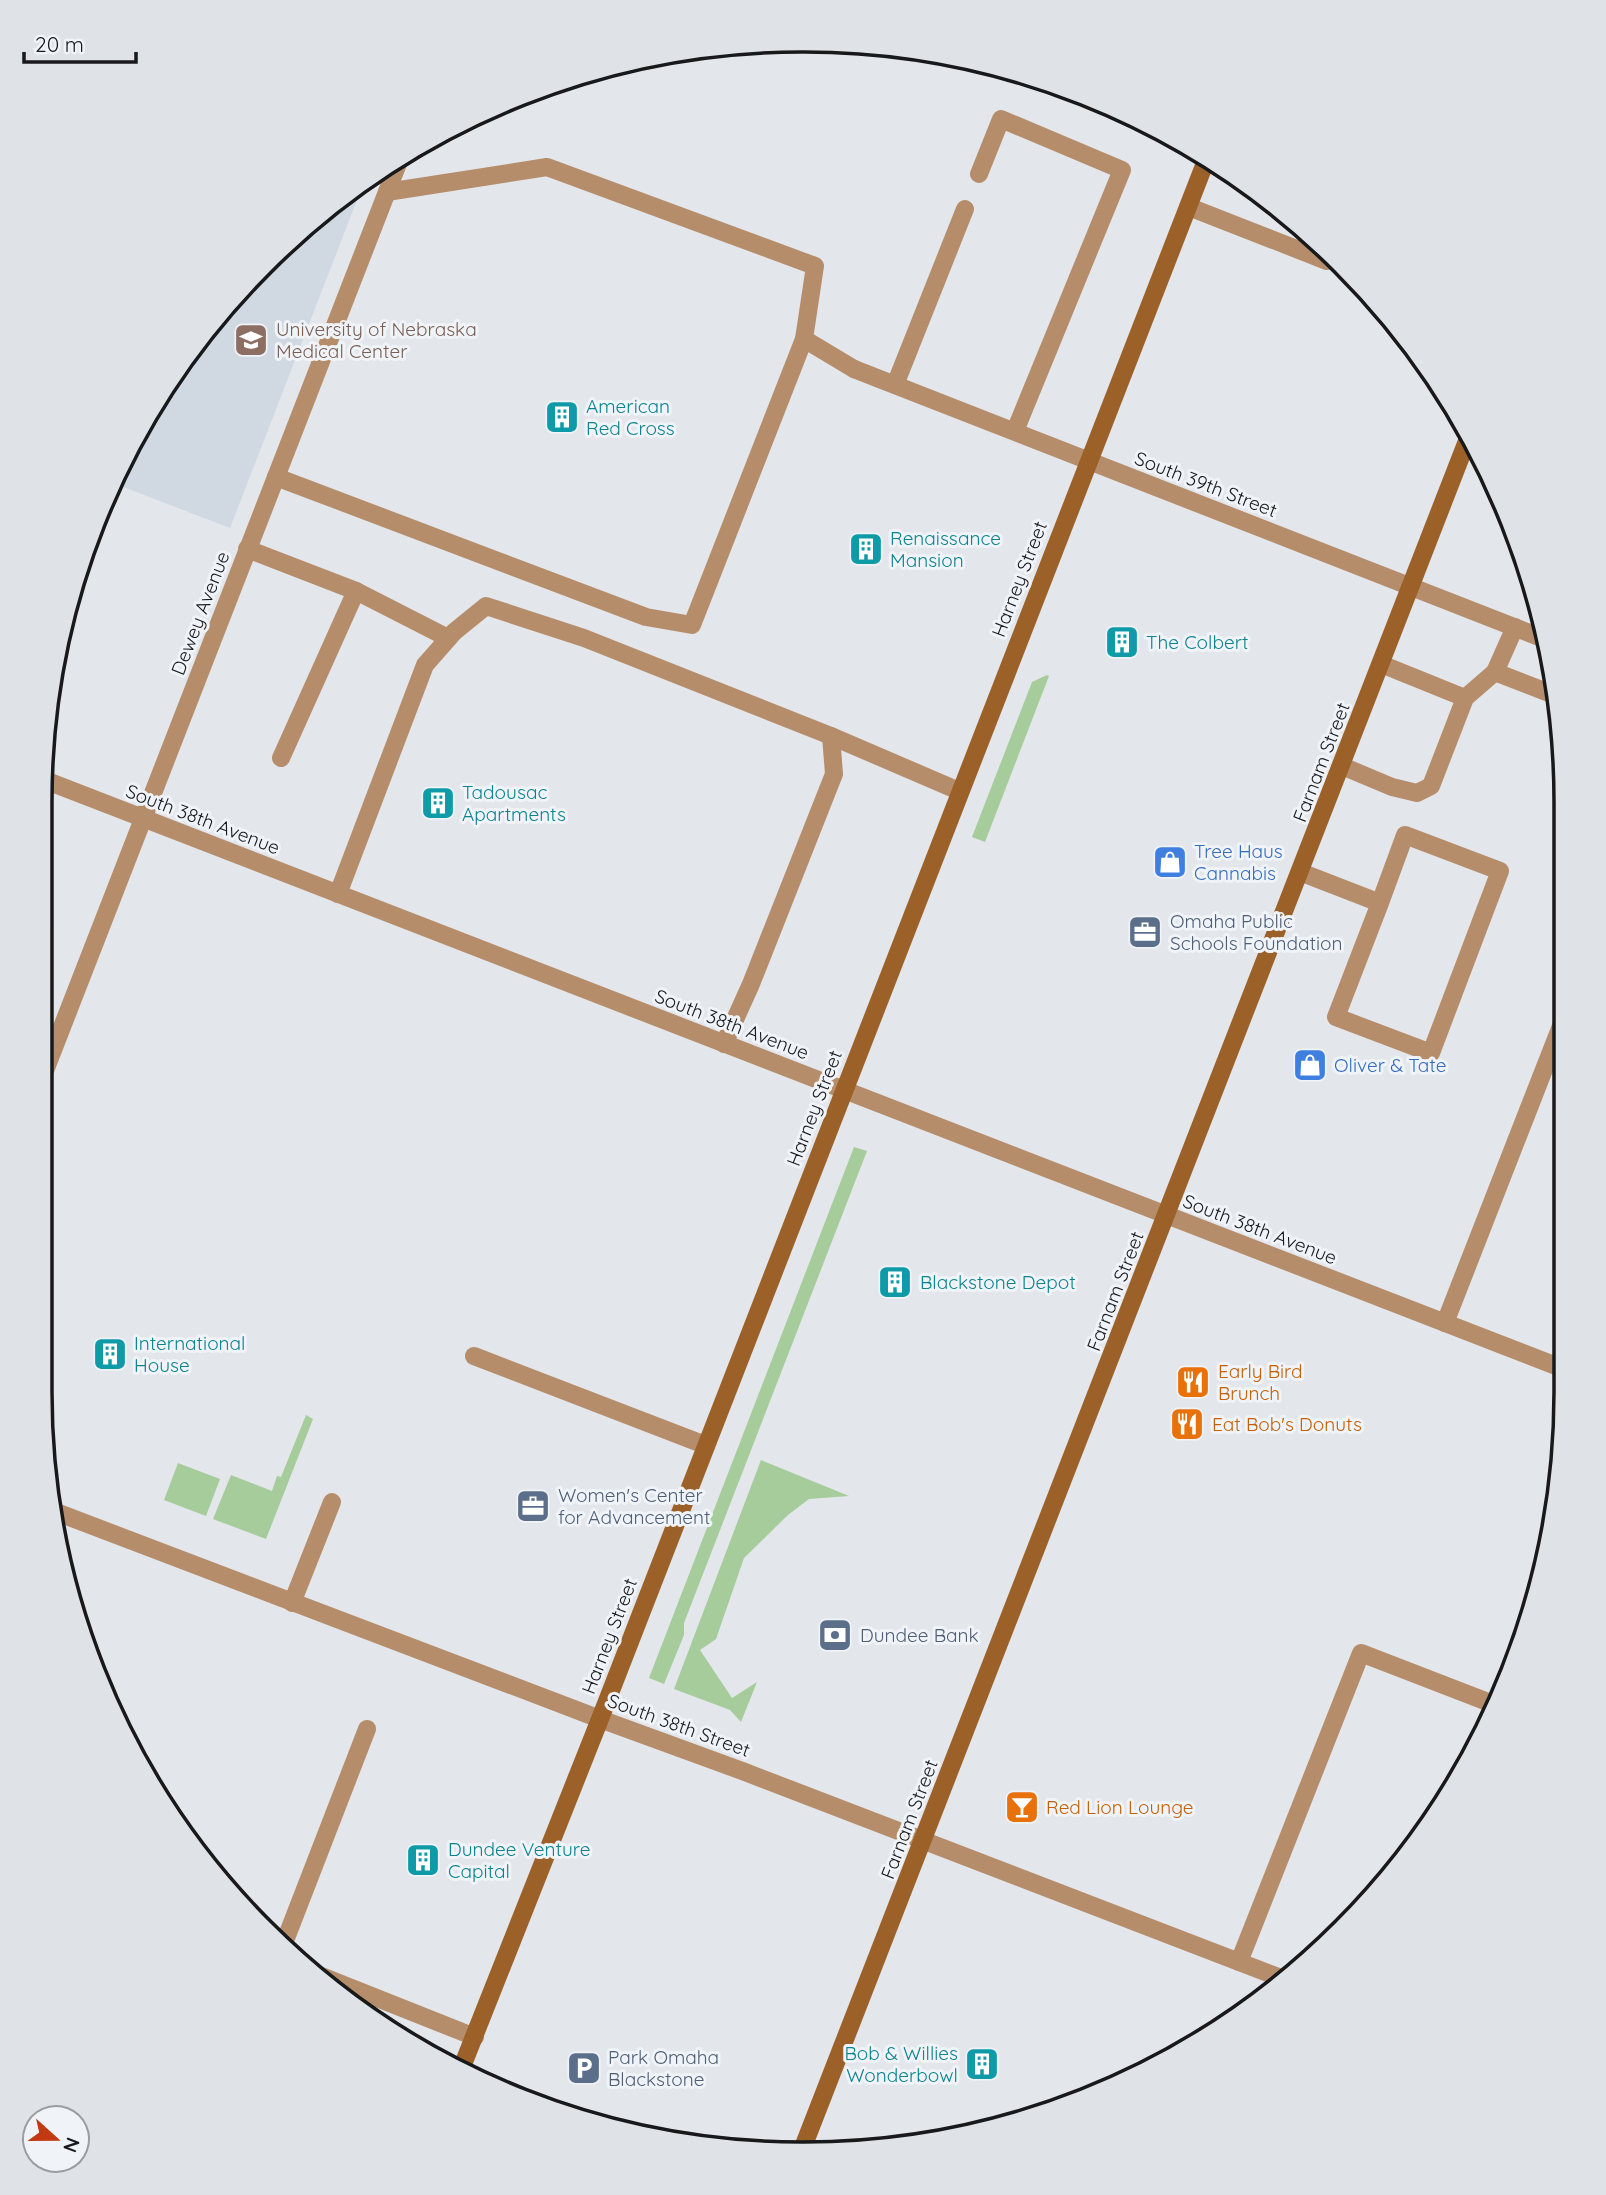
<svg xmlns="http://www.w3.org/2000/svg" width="1606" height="2195" font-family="Quicksand,sans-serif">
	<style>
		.built { fill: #d0d8e2 }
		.green { fill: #a7cc9c }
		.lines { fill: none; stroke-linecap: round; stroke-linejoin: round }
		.service { stroke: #b68d6b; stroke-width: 18 }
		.minor { stroke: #b68d6b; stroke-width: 18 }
		.tertiary { stroke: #b68d6b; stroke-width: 18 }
		.secondary { stroke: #9c6128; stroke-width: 18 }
		.labels { text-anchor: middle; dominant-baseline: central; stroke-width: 6; stroke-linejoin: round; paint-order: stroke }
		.education-label { font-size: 19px; fill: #785e54; stroke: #f0f4f8; text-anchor: start }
		.culture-label { font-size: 19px; fill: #0d838f; stroke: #f0f4f8; text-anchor: start }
		.street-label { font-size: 19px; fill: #18191b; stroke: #f0f4f8 }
		.shop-label { font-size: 19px; fill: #366cbe; stroke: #f0f4f8; text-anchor: start }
		.service-label { font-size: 19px; fill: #4e5e75; stroke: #f0f4f8; text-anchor: start }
		.food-label { font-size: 19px; fill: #c56008; stroke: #f0f4f8; text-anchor: start }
		.rim { fill: none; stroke: #18191b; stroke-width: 3.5 }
	</style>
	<rect width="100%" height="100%" fill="#e3e6eb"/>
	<path class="built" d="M364,182l-134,346 -117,-45 56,-103 61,-80 108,-102z"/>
	<g class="green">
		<path d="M1047,675l2,1 -64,166 -13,-5 60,-155z"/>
		<path d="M854,1147l13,4 -183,472v12l-20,49 -15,-6z"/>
		<path d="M306,1415l7,4 -47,120 -53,-20 18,-44 41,16 5,-15 4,1z"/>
		<path d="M761,1460l88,36 -40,3 -21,16 -44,43 -28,81 -16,11 32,48 25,-16 -16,40 -11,-12 -56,-21z"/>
		<path d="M178,1463l42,16 -14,37 -42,-16z"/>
	</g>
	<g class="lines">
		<g class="service">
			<path d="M979,174l22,-55 121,51 -107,261"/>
			<path d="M387,192l160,-25 268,99 -11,73 50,30"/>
			<path d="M1189,207l138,54"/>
			<path d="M895,385l70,-176"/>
			<path d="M276,477l370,140 46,8 112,-286"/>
			<path d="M247,549l109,42"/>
			<path d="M1381,664l84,34"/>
			<path d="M1495,672l62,24"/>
			<path d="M831,736l128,55"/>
			<path d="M281,758l75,-167 92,47"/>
			<path d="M1342,766l50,21 25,6 14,-7 34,-88 30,-26 20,-45"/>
			<path d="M1300,872l80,31 25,-68 95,36 -69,182 -95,-36 44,-114"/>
			<path d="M338,894l87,-229 29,-33 32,-26 98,32 247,98 3,38 -83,210 -27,60"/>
			<path d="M1445,1323l116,-297"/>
			<path d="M474,1356l231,89"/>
			<path d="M292,1603l40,-101"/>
			<path d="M283,1946l84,-217"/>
			<path d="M1239,1962l122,-309 132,51"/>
			<path d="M309,1971l166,66"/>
		</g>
		<g class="minor">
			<path d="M854,369l688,269"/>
			<path d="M42,779l1522,590"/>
			<path d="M41,1081l358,-920"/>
			<path d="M56,1512l544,207"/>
		</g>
		<path class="tertiary" d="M600,1719l145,53 541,208"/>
		<g class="secondary">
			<path d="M460,2072l140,-353 607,-1561"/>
			<path d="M800,2155l667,-1714"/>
		</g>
	</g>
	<defs>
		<g id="university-square" transform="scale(1.75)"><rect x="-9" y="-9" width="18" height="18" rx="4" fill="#8d6e63" stroke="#f0f4f8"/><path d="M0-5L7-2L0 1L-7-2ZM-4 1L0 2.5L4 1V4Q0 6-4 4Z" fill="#fff"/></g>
		<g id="building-square" transform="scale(1.75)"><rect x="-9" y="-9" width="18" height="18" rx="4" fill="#0f9aa8" stroke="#f0f4f8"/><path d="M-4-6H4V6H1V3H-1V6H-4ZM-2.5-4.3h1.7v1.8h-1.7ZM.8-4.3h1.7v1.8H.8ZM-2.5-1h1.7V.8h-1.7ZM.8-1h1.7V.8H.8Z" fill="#fff"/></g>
		<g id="shop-square" transform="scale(1.75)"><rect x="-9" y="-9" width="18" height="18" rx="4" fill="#3f7fe0" stroke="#f0f4f8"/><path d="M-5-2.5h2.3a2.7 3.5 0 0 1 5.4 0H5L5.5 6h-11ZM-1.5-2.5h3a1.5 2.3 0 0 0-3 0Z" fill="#fff"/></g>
		<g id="office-square" transform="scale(1.75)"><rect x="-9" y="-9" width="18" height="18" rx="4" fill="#5c6f8a" stroke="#f0f4f8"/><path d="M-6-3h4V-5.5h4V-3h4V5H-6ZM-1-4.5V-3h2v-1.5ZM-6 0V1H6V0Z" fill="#fff"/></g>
		<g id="restaurant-square" transform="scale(1.75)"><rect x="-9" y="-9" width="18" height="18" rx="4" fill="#e8710a" stroke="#f0f4f8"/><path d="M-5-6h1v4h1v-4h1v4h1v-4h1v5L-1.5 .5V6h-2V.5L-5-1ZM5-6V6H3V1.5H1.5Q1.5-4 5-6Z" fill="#fff"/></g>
		<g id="bank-square" transform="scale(1.75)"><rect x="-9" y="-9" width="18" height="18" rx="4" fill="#5c6f8a" stroke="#f0f4f8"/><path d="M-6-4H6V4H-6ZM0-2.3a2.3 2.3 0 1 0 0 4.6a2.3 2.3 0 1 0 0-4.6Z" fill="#fff"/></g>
		<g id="bar-square" transform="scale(1.75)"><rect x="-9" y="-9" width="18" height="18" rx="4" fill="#e8710a" stroke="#f0f4f8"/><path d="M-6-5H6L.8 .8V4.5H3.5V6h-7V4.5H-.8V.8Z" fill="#fff"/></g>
		<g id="parking-square" transform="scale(1.75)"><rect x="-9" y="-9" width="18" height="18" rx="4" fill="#5c6f8a" stroke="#f0f4f8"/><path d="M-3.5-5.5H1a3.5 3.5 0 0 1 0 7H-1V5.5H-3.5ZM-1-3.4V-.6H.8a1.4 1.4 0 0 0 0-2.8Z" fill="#fff"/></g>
	</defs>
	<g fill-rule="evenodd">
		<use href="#university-square" x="251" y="340"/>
		<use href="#building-square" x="562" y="417"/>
		<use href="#building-square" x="866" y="549"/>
		<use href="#building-square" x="1122" y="642"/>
		<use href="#building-square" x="438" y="803"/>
		<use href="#shop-square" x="1170" y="862"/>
		<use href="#office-square" x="1145" y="932"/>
		<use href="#shop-square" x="1310" y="1065"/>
		<use href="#building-square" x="895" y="1282"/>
		<use href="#building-square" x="110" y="1354"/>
		<use href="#restaurant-square" x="1193" y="1382"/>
		<use href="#restaurant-square" x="1187" y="1424"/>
		<use href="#office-square" x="533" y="1506"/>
		<use href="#bank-square" x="835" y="1635"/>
		<use href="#bar-square" x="1022" y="1807"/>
		<use href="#building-square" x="423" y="1860"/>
		<use href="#building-square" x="982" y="2064"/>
		<use href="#parking-square" x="584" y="2068"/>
	</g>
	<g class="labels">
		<g class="education-label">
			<text x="276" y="329">University of Nebraska<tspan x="276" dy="22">Medical Center</tspan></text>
		</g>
		<g class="culture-label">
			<text x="586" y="406">American<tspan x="586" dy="22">Red Cross</tspan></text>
			<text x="890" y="538">Renaissance<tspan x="890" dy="22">Mansion</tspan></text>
			<text x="1146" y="642">The Colbert</text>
			<text x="462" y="792">Tadousac<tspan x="462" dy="22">Apartments</tspan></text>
			<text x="920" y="1282">Blackstone Depot</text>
			<text x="134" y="1343">International<tspan x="134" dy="22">House</tspan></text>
			<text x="448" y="1849">Dundee Venture<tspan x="448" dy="22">Capital</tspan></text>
			<text x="958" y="2053" text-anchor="end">Bob &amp; Willies<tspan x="958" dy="22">Wonderbowl</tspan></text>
		</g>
		<g class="street-label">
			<text transform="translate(1206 484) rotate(21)">South 39th Street</text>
			<text transform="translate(1019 579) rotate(-69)">Harney Street</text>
			<text transform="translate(200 613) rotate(-69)">Dewey Avenue</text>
			<text transform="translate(1321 762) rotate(-69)">Farnam Street</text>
			<text transform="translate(203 819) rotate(21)">South 38th Avenue</text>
			<text transform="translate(732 1024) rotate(21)">South 38th Avenue</text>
			<text transform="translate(814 1108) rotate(-69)">Harney Street</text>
			<text transform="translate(1260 1229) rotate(21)">South 38th Avenue</text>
			<text transform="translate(1115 1291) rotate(-69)">Farnam Street</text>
			<text transform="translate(609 1636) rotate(-69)">Harney Street</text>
			<text transform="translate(679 1725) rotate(20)">South 38th Street</text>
			<text transform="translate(909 1819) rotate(-69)">Farnam Street</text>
		</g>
		<g class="shop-label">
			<text x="1194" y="851">Tree Haus<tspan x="1194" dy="22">Cannabis</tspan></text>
			<text x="1334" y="1065">Oliver &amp; Tate</text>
		</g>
		<g class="service-label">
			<text x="1170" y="921">Omaha Public<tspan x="1170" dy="22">Schools Foundation</tspan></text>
			<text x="558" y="1495">Women's Center<tspan x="558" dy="22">for Advancement</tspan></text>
			<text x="860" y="1635">Dundee Bank</text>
			<text x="608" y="2057">Park Omaha<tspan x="608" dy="22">Blackstone</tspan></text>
		</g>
		<g class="food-label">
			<text x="1218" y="1371">Early Bird<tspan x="1218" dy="22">Brunch</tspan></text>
			<text x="1212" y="1424">Eat Bob's Donuts</text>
			<text x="1046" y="1807">Red Lion Lounge</text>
		</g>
	</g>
	<path d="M0 0H1606V2195H0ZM802 52H804A750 750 0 0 1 1554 802V1392A750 750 0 0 1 804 2142H802A750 750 0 0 1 52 1392V802A750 750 0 0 1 802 52Z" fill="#dfe2e6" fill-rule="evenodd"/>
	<path class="rim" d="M802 52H804A750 750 0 0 1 1554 802V1392A750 750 0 0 1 804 2142H802A750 750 0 0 1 52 1392V802A750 750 0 0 1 802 52Z"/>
	<g transform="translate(56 2139) rotate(111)"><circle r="33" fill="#f0f4f8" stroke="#9a9ca0" stroke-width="2"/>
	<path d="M0-5L12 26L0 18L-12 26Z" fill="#c23912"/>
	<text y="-10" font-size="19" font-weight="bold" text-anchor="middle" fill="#18191b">N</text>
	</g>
	<path d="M24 52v10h112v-10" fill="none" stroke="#18191b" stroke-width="3.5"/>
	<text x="35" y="52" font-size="21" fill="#18191b" stroke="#f0f4f8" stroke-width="5" paint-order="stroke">20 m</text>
</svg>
